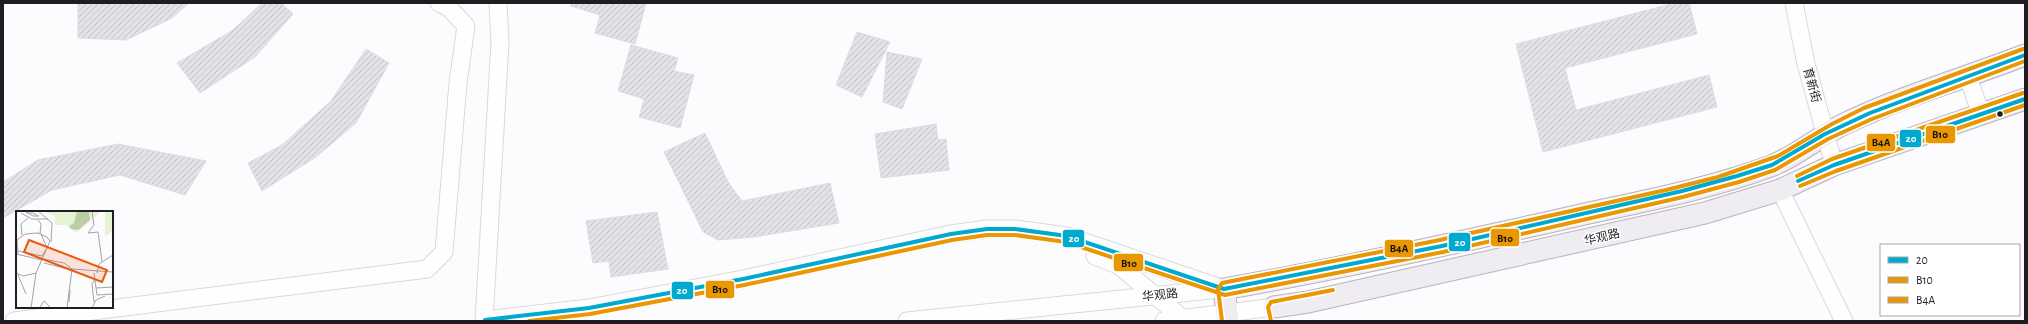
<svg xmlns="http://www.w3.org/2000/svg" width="2028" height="324" font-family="'Alegreya Sans','Noto Sans SC',sans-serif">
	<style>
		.building { fill: url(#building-hatch); stroke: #dedcdf }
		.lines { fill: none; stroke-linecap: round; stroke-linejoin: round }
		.minor-casing { stroke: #dad8dc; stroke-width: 19 }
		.major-casing { stroke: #b9b3bd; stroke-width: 23 }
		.minor { stroke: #fffeff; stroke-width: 17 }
		.major { stroke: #f0edf2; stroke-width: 21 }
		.bus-1-casing { stroke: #fff; stroke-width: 7 }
		.bus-2-casing { stroke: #fff; stroke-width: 7 }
		.bus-3-casing { stroke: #fff; stroke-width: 7 }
		.bus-1 { stroke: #00a9ce; stroke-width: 4 }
		.bus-2 { stroke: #e99703; stroke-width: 4 }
		.bus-3 { stroke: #e99703; stroke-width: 4 }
		.bus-dot { fill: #201d22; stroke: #fff; stroke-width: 1.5 }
		.labels { text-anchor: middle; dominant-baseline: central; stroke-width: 3; stroke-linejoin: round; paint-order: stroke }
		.street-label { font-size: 12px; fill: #201d22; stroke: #fff }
		.inset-road { fill: none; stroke: #a4a2a5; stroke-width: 1 }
		.view { fill: #e8590c; fill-opacity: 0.15; stroke: #e8590c; stroke-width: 2 }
		.inset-edge { fill: none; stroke: #201d22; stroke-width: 2 }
		.line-badge { stroke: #fff; stroke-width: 1.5 }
		.badge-label { font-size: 11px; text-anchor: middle; font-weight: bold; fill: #fff }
		.pale-badge-label { font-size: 11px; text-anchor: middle; font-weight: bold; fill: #111 }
	</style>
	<defs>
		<pattern id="building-hatch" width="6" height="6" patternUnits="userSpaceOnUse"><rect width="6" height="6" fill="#e4e2e6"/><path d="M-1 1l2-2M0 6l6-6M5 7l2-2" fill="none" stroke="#c3c1c5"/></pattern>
	</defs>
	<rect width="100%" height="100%" fill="#fcfbfd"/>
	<g class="building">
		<path d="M78,3h111l-17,15 -46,22 -48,-2z"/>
		<path d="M262,3h19l12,11 -38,43 -55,36 -23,-30 56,-33z"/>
		<path d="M571,3h75l-11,41 -40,-11 5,-18 -29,-9z"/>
		<path d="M1675,3h14l8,31 -132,34 11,42 133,-35 8,32 -174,45 -27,-108z"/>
		<path d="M857,32l33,10 -28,55 -26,-12z"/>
		<path d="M631,45l47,13 -4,13 20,4 -14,53 -41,-11 5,-18 -26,-8z"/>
		<path d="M366,49l23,14 -33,60 -40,34 -54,34 -14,-28 34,-18 49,-44z"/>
		<path d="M887,52l35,7 -20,50 -19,-7z"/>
		<path d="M936,124l2,16 8,-1 3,31 -68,8 -6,-44z"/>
		<path d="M705,133l23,49 14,19 88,-18 9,40 -85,14 -36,3 -15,-8 -39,-80z"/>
		<path d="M118,144l88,17 -21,34 -65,-20 -68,15 -49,28v-36l35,-22z"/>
		<path d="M657,212l11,57 -57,8 -2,-16 -16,2 -7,-42z"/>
	</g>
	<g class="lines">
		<g class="minor-casing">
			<g id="minor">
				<path d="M1794,3l12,61 28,101"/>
				<path d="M1968,77l13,37"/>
				<path d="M1780,190l64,131"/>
				<path d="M1095,256l23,9 68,56"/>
				<path d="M485,320l104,-12 154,-29 208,-45 36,-5h28l52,7 157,53"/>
				<path d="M14,321l413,-52 17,-17 14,-169 8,-57 -17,-18 -10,-5"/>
				<path d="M484,321l16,-279 -2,-39"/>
				<path d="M907,321l313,-32"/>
				<path d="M1164,321l110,-14"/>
			</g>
		</g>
		<g class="major-casing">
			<g id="major">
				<path d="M1274,307l34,-5 397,-89 75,-23 54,-25 191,-66"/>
				<path d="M1228,321l-4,-32c114,-20 226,-45 339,-70 69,-16 141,-28 208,-53 26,-10 48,-30 73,-42 58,-28 121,-46 181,-69"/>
			</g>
		</g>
		<use href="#minor" class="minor"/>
		<use href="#major" class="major"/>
		<g class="bus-1-casing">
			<g id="bus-1">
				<path d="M1798,181l36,-16 191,-66"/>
				<path d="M485,320l104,-12 154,-29 208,-45 36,-5h28l52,7 157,53 218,-43 240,-55 55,-15 35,-11 53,-31 45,-21 155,-58"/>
			</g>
		</g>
		<g class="bus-2-casing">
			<g id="bus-2">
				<path d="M1800,186l36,-15 189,-66"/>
				<path d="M529,321l61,-7 154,-29 208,-45 35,-5h28l51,7 159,53 218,-43 240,-55 56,-15 36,-12 53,-31 44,-20 153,-58"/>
			</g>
		</g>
		<g class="bus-3-casing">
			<g id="bus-3">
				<path d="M1797,176l35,-17 191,-66"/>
				<path d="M1222,321l-4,-32 4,-6 213,-42 231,-51 52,-13 60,-21 54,-32 32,-16 159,-59"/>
				<path d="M1271,321l-3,-14 3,-5 62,-12"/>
			</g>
		</g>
		<use href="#bus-1" class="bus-1"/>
		<use href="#bus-2" class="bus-2"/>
		<use href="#bus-3" class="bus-3"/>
	</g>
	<circle class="bus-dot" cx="2000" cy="114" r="3.5"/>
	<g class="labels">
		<g class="street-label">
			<text transform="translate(1812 85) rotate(75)">育新街</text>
			<text transform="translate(1602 237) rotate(-13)">华观路</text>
			<text transform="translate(1160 295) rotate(-6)">华观路</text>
		</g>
	</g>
	<g transform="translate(16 211)">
		<rect width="97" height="97" fill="#fcfbfd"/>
		<path d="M27,0h58l-22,20 -4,1 -8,-7h-12v-9zM89,0h8v19l-8,7z" fill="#e5f3d4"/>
		<path d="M61,0h12l1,9 -12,10 -7,-1 -2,-3 5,-3z" fill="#bacda3"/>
		<path class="inset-road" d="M9,0l8,5h6M22,0l14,12 -1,19M76,0l2,14 -6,8 10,-1 4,30M5,2l11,6h16M10,2h7l5,3M22,9l3,4 -1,10M6,24l-1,-11 7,-6M2,40l24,5 5,-8 -6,-14M0,43l26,6M27,48l21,4 8,6M28,52l28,7M0,62l7,3 13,-3 14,-32 -3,-4 -9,-4 -13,1 -8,6 1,14M78,62l3,22 16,-1M81,62l2,-9 14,-9M2,64l8,19M80,77l17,-1M53,91l1,-12M78,91l-2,-18 3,-5M24,96l4,-6 7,7M15,97l5,-35M51,97l5,-39 41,3M76,97l4,-8 9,-4"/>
		<path class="view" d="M13,29l78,30 -5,12 -78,-30z"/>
		<rect width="97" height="97" class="inset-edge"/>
	</g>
	<g class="line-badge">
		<rect x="1925" y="125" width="31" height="19" rx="4" fill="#e99703"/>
		<rect x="1899" y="129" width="23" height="19" rx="4" fill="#00a9ce"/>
		<rect x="1866" y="133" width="30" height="19" rx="4" fill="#e99703"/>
		<rect x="1490" y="228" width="30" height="19" rx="4" fill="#e99703"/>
		<rect x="1062" y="229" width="23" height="19" rx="4" fill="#00a9ce"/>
		<rect x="1448" y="232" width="23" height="20" rx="4" fill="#00a9ce"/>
		<rect x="1384" y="239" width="30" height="19" rx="4" fill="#e99703"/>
		<rect x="1113" y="253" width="31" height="19" rx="4" fill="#e99703"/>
		<rect x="705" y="280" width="30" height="19" rx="4" fill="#e99703"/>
		<rect x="671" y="281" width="23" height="19" rx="4" fill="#00a9ce"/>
	</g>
	<g class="badge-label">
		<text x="1911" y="142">20</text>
		<text x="1074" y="242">20</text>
		<text x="1460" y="246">20</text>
		<text x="682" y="294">20</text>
	</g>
	<g class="pale-badge-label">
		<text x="1940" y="138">B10</text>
		<text x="1881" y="146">B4A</text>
		<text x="1505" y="242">B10</text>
		<text x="1399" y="252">B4A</text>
		<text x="1129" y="267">B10</text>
		<text x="720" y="293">B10</text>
	</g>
	<rect width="2028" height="324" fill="none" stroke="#201d22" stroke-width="8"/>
	<rect x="1880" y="244" width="140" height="72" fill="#ffffff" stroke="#a6a5a7"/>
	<rect x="1888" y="257" width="20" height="6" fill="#00a9ce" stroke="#a6a5a7"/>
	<text x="1916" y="264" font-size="12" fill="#201d22">20</text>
	<rect x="1888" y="277" width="20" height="6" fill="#e99703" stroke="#a6a5a7"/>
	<text x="1916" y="284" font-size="12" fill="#201d22">B10</text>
	<rect x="1888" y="297" width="20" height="6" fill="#e99703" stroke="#a6a5a7"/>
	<text x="1916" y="304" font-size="12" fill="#201d22">B4A</text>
</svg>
